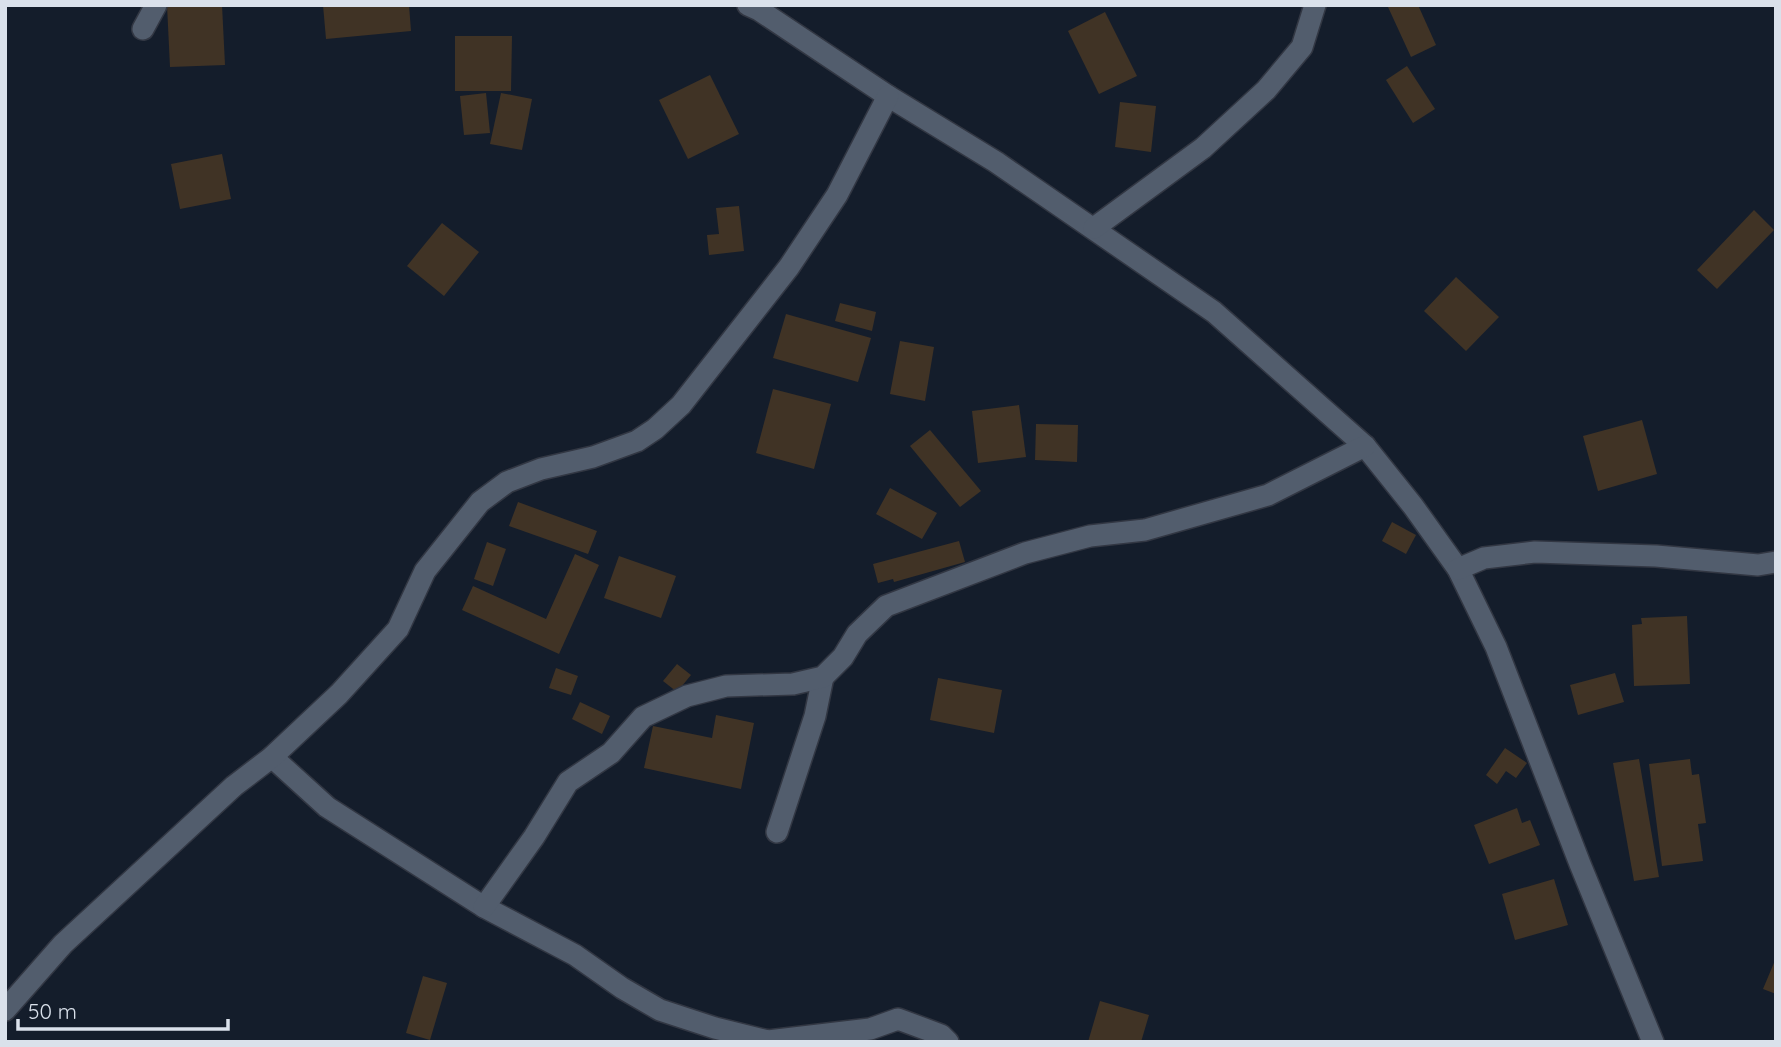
<svg xmlns="http://www.w3.org/2000/svg" width="1781" height="1047" font-family="Quicksand,sans-serif">
	<style>
		.building { fill: #403325 }
		.lines { fill: none; stroke-linecap: round; stroke-linejoin: round }
		.minor-casing { stroke: #323743; stroke-width: 24 }
		.minor { stroke: #525d6d; stroke-width: 21 }
	</style>
	<rect width="100%" height="100%" fill="#141d2b"/>
	<g class="building">
		<path d="M167,5h55l3,60 -55,2z"/>
		<path d="M323,5h86l2,26 -85,8z"/>
		<path d="M1392,5h26l18,40 -25,12 -23,-50z"/>
		<path d="M1105,12l32,64 -38,18 -31,-63z"/>
		<path d="M455,36h57l-1,55h-56z"/>
		<path d="M1407,66l28,43 -22,14 -27,-43z"/>
		<path d="M710,75l29,59 -51,25 -29,-59z"/>
		<path d="M486,93l4,40 -26,2 -4,-39z"/>
		<path d="M501,93l31,6 -10,51 -32,-6z"/>
		<path d="M1120,102l36,4 -5,46 -36,-5z"/>
		<path d="M222,154l9,45 -51,10 -9,-45z"/>
		<path d="M739,206l5,45 -35,4 -2,-20 12,-1 -3,-26z"/>
		<path d="M1754,210l20,20 -57,59 -20,-19z"/>
		<path d="M442,223l37,29 -35,44 -37,-30z"/>
		<path d="M1456,277l43,40 -33,34 -42,-40z"/>
		<path d="M840,303l36,9 -4,19 -37,-10z"/>
		<path d="M786,314l85,24 -13,44 -85,-24z"/>
		<path d="M900,341l34,6 -9,54 -35,-7z"/>
		<path d="M773,389l58,15 -17,65 -58,-16z"/>
		<path d="M1019,405l7,52 -48,6 -6,-52z"/>
		<path d="M1642,420l15,54 -59,17 -15,-55z"/>
		<path d="M1036,424l42,1 -1,37 -42,-2z"/>
		<path d="M930,430l51,61 -21,16 -50,-61z"/>
		<path d="M890,488l47,25 -15,26 -46,-25z"/>
		<path d="M518,502l79,29 -9,23 -79,-28z"/>
		<path d="M1392,522l24,13 -10,19 -24,-13z"/>
		<path d="M959,541l6,21 -71,20 -1,-3 -15,4 -5,-19z"/>
		<path d="M487,542l19,7 -13,37 -19,-7z"/>
		<path d="M575,554l24,11 -40,89 -97,-44 11,-24 73,33z"/>
		<path d="M619,556l57,20 -15,42 -57,-20z"/>
		<path d="M1687,616l3,68 -56,2 -2,-61 10,-1 -1,-6z"/>
		<path d="M677,664l14,11 -14,17 -14,-11z"/>
		<path d="M556,668l22,8 -7,19 -22,-7z"/>
		<path d="M1615,673l9,29 -46,13 -8,-30z"/>
		<path d="M938,678l64,12 -8,43 -64,-13z"/>
		<path d="M580,702l30,14 -8,18 -30,-15z"/>
		<path d="M716,715l38,8 -13,66 -97,-21 9,-42 59,12z"/>
		<path d="M1505,748l22,15 -11,15 -10,-7 -9,13 -11,-9z"/>
		<path d="M1639,759l20,118 -25,4 -21,-118z"/>
		<path d="M1690,759l2,16 7,-1 7,49 -8,1 5,37 -41,5 -13,-102z"/>
		<path d="M1517,808l5,15 8,-3 10,25 -51,19 -15,-39z"/>
		<path d="M1554,879l14,46 -53,15 -13,-46z"/>
		<path d="M1776,958v36l-13,-5z"/>
		<path d="M423,976l24,7 -17,57 -24,-7z"/>
		<path d="M1100,1001l49,14 -8,27h-53z"/>
	</g>
	<g class="lines">
		<g class="minor-casing">
			<g id="minor">
				<path d="M748,5l11,5 129,86 108,66 218,150 151,134 48,60 45,63 38,78 84,217 73,178"/>
				<path d="M143,29l13,-24"/>
				<path d="M1094,228l109,-80 63,-58 36,-43 13,-42"/>
				<path d="M1458,569l26,-11 51,-6 121,4 102,9 18,-3"/>
				<path d="M272,757l55,50 157,100 91,48 47,33 38,22 55,18 53,13 102,-12 28,-10 43,16 7,7"/>
				<path d="M777,832l38,-116 8,-39"/>
				<path d="M484,907l50,-70 34,-55 43,-29 32,-36 44,-21 39,-10 67,-2 30,-7 20,-20 14,-23 29,-28 139,-53 65,-17 55,-6 123,-35 97,-49"/>
				<path d="M5,1010l58,-66 171,-158 38,-29 67,-63 59,-65 27,-58 55,-69 27,-20 34,-13 52,-12 44,-16 18,-12 26,-24 108,-138 48,-72 51,-99"/>
			</g>
		</g>
		<use href="#minor" class="minor"/>
	</g>
	<rect width="1781" height="1047" fill="none" stroke="#dae1eb" stroke-width="14"/>
	<path d="M18 1019v10h210v-10" fill="none" stroke="#dae1eb" stroke-width="3.5"/>
	<text x="28" y="1019" font-size="21" fill="#dae1eb" stroke="#141d2b" stroke-width="5" paint-order="stroke">50 m</text>
</svg>
